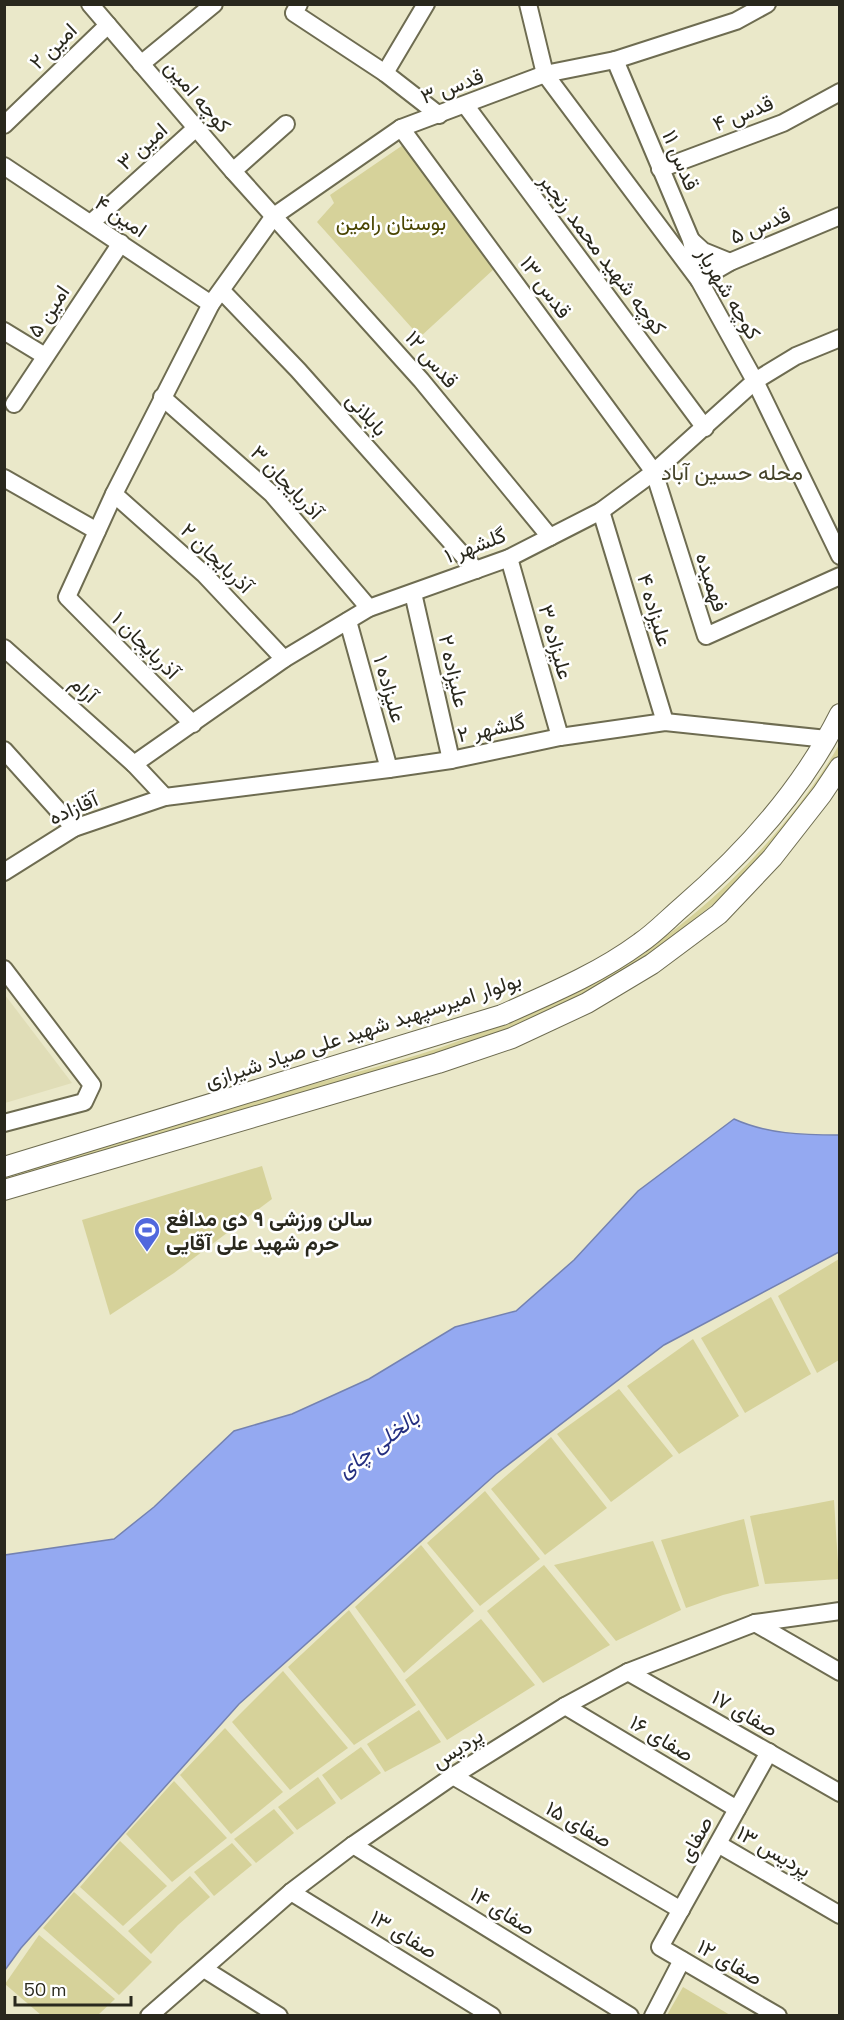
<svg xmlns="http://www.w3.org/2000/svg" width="844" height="2020" font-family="'Space Grotesk',Vazirmatn,sans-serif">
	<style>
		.built { fill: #e0ddb7 }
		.green { fill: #d6d29a }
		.water { fill: #94a9f1; stroke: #7482b1; stroke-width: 1.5 }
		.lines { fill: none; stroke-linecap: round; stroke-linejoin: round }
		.minor-casing { stroke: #6e6c51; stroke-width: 20 }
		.major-casing { stroke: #6e6c51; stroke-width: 22 }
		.minor { stroke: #fff; stroke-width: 16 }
		.major { stroke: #fff; stroke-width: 20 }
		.labels { text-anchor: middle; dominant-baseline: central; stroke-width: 5; stroke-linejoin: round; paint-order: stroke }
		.street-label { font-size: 21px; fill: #29281d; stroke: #fff }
		.park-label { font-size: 21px; fill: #494400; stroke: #fff }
		.poi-label { font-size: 21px; font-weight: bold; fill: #29281d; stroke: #fff; text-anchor: start }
		.neighbourhood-label { font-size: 22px; fill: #46442a; stroke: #fff }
		.water-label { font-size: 22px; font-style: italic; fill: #253081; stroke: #fff }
	</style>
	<rect width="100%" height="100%" fill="#eae8c9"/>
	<path class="built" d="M5,995l67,88 -67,20z"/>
	<g class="green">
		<path d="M403,145l91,124 -74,68 -103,-115 17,-19 -4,-8z"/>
		<path d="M839,745v13l-42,61 -77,80 -93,72 -75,41 -87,35 -460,137v-10c96,-28 192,-56 288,-84 56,-17 114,-29 168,-50 54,-20 108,-44 158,-73 84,-48 172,-139 220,-222z"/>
		<path d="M262,1166l10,33 -98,74 -64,42 -28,-95z"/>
		<path d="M839,1259v101l-22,13 -39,-77z"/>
		<path d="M771,1297l40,77 -66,39 -44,-75z"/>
		<path d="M693,1339l46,77 -60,38 -52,-68z"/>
		<path d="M619,1389l54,67 -62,46 -54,-68z"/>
		<path d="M551,1437l56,71 -62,47 -54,-66z"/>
		<path d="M485,1491l55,68 -60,47 -53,-63z"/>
		<path d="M834,1500l5,79 -74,5 -15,-68z"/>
		<path d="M744,1519l15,67 -36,9 -37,13 -25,-68z"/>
		<path d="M653,1541l28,69 -65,31 -62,-76z"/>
		<path d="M421,1545l53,66 -70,62 -49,-66z"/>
		<path d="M544,1565l66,80 -67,38 -56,-72z"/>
		<path d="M349,1610l67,95 -62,40 -66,-78z"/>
		<path d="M481,1619l54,66 -88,55 -42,-60z"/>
		<path d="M283,1671l65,77 -58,42 -58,-68z"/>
		<path d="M419,1710l22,32 -56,30 -18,-28z"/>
		<path d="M225,1728l58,64 -52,42 -51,-59z"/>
		<path d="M361,1747l20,26 -40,27 -19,-25z"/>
		<path d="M318,1777l18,26 -39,27 -19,-23z"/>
		<path d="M174,1781l53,57 -55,44 -46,-48z"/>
		<path d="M274,1809l20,24 -38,30 -22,-24z"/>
		<path d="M120,1841l47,45 -44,40 -43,-39z"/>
		<path d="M232,1843l20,22 -38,31 -20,-24z"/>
		<path d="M190,1876l20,21 -32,28 -27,29 -23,-23z"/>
		<path d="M74,1892l78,70 -33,33 -76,-67z"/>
		<path d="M39,1935l76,64 -17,16h-57l-36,-31z"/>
		<path d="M683,1987l47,28h-63z"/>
	</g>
	<path class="water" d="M734,1119c33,15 69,16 105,16v117l-175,93 -168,129 -257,230 -218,244 -16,22v-415l109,-16 40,-32 80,-76 58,-17 77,-35 86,-52 61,-16 58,-51 64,-69z"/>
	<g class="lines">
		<g class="minor-casing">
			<g id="minor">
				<path d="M90,4l143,167 188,209 129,157"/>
				<path d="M299,4l-5,9 91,60 54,42"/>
				<path d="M528,4l17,70 154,206 56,101 85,175"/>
				<path d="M615,60l76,180 8,40 31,-18 110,-46"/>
				<path d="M141,64l73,-60"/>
				<path d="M385,73l41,-69"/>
				<path d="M466,106l239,322"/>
				<path d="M4,125l104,-100"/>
				<path d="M401,128l253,344 52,164 134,-60"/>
				<path d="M4,166l207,138"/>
				<path d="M660,169l123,-46 57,-31"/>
				<path d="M233,171l53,-47"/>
				<path d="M92,222l104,-94"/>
				<path d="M691,240l12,11 27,11"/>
				<path d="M222,291l76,79 178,200"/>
				<path d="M4,331l41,25"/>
				<path d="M162,397l110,97 97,114"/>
				<path d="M14,404l107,-161"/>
				<path d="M4,478l93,53"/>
				<path d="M114,494l90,80 80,85"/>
				<path d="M601,511l64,211"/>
				<path d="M509,558l51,179"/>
				<path d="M413,593l38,167"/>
				<path d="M348,621l41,148"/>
				<path d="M4,648l130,116"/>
				<path d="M193,724l-126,-127 47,-103 97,-190 63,-88 127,-88 144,-54 70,-14 121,-39 31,-17"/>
				<path d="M4,750l70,78"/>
				<path d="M165,797l-31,-33 150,-105 85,-51 140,-50 92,-47 53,-39 101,-91 41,-25 44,-18"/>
				<path d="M4,872l70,-44 91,-31 224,-28 62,-9 109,-23 105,-15 162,17"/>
				<path d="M4,969l88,116 -8,17 -80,21"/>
				<path d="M755,1623l85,49"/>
				<path d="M628,1672l212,121"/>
				<path d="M565,1706l172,103"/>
				<path d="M769,1752l-109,195 118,69"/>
				<path d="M453,1776l228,134"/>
				<path d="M718,1844l122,71"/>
				<path d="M353,1845l277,171"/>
				<path d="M291,1892l201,124"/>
				<path d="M204,1969l75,47"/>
				<path d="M149,2016l142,-124 62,-47 100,-69 112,-70 63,-34 127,-49 85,-12"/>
				<path d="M653,2016l29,-56"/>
			</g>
		</g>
		<g class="major-casing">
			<g id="major">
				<path d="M4,1167l498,-152c47,-21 96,-41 138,-72 15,-10 28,-24 42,-36 64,-55 120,-117 158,-193"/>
				<path d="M4,1190l434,-127 74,-25 75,-35 65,-39 67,-50 53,-56 50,-64 18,-27"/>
			</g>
		</g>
		<use href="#minor" class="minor"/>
		<use href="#major" class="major"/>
	</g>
	<defs>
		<g id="stadium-pin" transform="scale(1.35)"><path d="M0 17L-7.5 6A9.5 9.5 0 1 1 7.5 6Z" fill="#5168dd" stroke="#fff"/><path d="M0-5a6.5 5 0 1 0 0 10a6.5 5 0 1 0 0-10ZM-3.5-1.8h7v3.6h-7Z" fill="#fff"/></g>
	</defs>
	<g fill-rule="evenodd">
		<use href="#stadium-pin" x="147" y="1230"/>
	</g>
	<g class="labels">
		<g class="street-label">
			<text transform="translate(53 46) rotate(-44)">امین ۲</text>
			<text transform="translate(452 86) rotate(-20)">قدس ۳</text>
			<text transform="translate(198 96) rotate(49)">کوچه امین</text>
			<text transform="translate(743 113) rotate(-22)">قدس ۴</text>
			<text transform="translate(142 146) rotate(-42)">امین ۳</text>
			<text transform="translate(681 160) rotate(67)">قدس ۱۱</text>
			<text transform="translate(121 216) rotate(34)">امین ۴</text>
			<text transform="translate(760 225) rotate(-23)">قدس ۵</text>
			<text transform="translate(603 254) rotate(53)">کوچه شهید محمد رنجبر</text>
			<text transform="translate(546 287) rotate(54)">قدس ۱۳</text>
			<text transform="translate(729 293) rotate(59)">کوچه شهریار</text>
			<text transform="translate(48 311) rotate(-56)">امین ۵</text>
			<text transform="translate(432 359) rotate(49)">قدس ۱۲</text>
			<text transform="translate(367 414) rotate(48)">بابلانی</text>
			<text transform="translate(287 482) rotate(46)">آذربایجان ۳</text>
			<text transform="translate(475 545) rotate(-21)">گلشهر ۱</text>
			<text transform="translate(217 558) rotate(44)">آذربایجان ۲</text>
			<text transform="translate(712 582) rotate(72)">فهمیده</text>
			<text transform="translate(655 610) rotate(73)">علیزاده ۴</text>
			<text transform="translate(556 642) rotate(74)">علیزاده ۳</text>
			<text transform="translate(146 645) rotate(45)">آذربایجان ۱</text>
			<text transform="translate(454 671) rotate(77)">علیزاده ۲</text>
			<text transform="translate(84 689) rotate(42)">آرام</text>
			<text transform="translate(390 689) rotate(74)">علیزاده ۱</text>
			<text transform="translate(491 728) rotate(-12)">گلشهر ۲</text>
			<text transform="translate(73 808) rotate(-24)">آقازاده</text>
			<text transform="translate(363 1030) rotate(-18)">بولوار امیرسپهبد شهید علی صیاد شیرازی</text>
			<text transform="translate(745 1713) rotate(30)">صفای ۱۷</text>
			<text transform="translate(662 1738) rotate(31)">صفای ۱۶</text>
			<text transform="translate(457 1748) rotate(-33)">پردیس</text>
			<text transform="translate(579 1824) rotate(30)">صفای ۱۵</text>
			<text transform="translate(695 1839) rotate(-61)">صفای</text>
			<text transform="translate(774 1851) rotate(30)">پردیس ۱۳</text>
			<text transform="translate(503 1911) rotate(32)">صفای ۱۴</text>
			<text transform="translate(404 1934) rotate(31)">صفای ۱۳</text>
			<text transform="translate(730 1962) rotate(30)">صفای ۱۲</text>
		</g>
		<g class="park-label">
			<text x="391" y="222">بوستان رامین</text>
		</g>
		<g class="poi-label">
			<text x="166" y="1218">سالن ورزشی ۹ دی مدافع<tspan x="166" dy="24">حرم شهید علی آقایی</tspan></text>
		</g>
		<g class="neighbourhood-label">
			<text x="732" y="472">محله حسین آباد</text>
		</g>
		<g class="water-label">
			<text transform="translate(378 1443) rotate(-37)">بالخلی چای</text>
		</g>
	</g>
	<rect width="844" height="2020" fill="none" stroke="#29281d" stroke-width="12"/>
	<path d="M15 1996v9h116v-9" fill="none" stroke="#29281d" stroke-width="3"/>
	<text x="24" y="1996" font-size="18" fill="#29281d" stroke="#ffffff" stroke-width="4.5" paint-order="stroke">50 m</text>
</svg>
